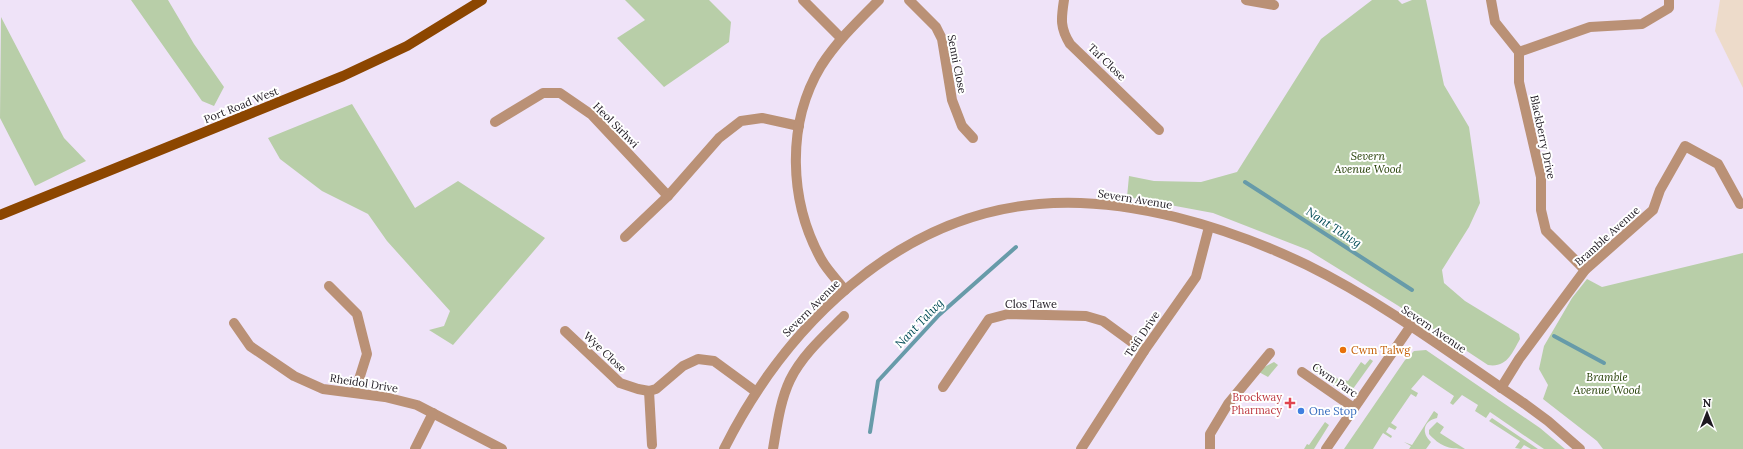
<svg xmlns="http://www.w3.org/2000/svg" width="1743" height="449" font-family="Lora,serif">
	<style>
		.education { fill: #eddbca }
		.green { fill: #b8cea8 }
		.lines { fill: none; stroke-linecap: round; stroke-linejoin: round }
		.stream { stroke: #679ba9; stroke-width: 4 }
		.minor { stroke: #ba9176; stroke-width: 10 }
		.primary { stroke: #8c4600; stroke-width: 10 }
		.food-dot { fill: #e8710a; stroke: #fff; stroke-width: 1.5 }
		.health-dot { fill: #e0444e; stroke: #fff; stroke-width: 1.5 }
		.shop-dot { fill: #3f7fe0; stroke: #fff; stroke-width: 1.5 }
		.labels { text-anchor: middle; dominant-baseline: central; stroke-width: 4; stroke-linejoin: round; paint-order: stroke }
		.street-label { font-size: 11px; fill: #1d1820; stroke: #fff }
		.park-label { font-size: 11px; font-style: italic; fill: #223c02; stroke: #fff }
		.food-label { font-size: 11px; fill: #c56008; stroke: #fff; text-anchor: start }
		.health-label { font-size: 11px; fill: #be3a42; stroke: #fff; text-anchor: end }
		.shop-label { font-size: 11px; fill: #366cbe; stroke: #fff; text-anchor: start }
		.water-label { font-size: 12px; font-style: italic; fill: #014a56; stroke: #fff }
	</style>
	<rect width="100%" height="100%" fill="#efe3f8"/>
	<path class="education" d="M1720,0h23v88l-28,-57z"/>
	<g class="green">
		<path d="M131,0h37l26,44 30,43 -10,19 -12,-5z"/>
		<path d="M625,0h84l22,22 -2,20 -65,45 -47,-49 28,-18z"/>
		<path d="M1372,0h26l4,4 10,-4h14l18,85 25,42 11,76 -11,24 -27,43 2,13 21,18 54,33 1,5c-8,14 -13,29 -32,26l-91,-60 -89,-55 -95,-37 -86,-16 2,-21 25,5 47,1 36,-10 84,-133z"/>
		<path d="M1,17l63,121 22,23 -51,25 -35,-68z"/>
		<path d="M352,104l63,104 43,-27 87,57 -92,107 -24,-15 15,-4 6,-15 -63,-70 -19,-27 -46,-23 -42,-32 -12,-21z"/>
		<path d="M1743,253v196h-140l-6,-8 -54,-42 5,-14 -9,-16 5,-23 28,-48 15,-19 15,8z"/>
		<path d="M1426,350l114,78 25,21h-21l-54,-37 -4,6 -11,-7 3,-6 -16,-10 -9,10 -3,-2 4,-7 -31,-21 -12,14 7,4 -2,4 -5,-3 -20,29 6,4 -2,3 -6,-3 -3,5 6,4 -1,2 -8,-5 -10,16h-29l61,-89 9,-9z"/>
		<path d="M1370,359l3,2 -23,32 -10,-6 5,-7 3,1 13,-19 4,3z"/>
		<path d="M1274,362l4,3 -10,12 -11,-6z"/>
		<path d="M1318,364l23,17 -4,7 -24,-17z"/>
		<path d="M1434,411l4,3 -1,4c-14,3 -16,15 -6,24l-5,7h-17l2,-3 -7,-4 8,3z"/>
		<path d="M1492,418l46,31h-7l-7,-4 -3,4 -6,-1 5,-7 -31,-20z"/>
		<path d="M1325,422l4,3 -15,24h-10l3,-5 2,1z"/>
		<path d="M1437,422l7,5 -4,6 25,16c-17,0 -25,-3 -36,-15v-4z"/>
	</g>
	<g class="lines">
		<g class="stream">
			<path d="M1245,182l167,108"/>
			<path d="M1554,336l50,27"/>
			<path d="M870,432l8,-51 61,-66 77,-68"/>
		</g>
		<g class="minor">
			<path d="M803,0l38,38"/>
			<path d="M909,0l27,27 6,12 10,61 10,26 11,12"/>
			<path d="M1064,0c-3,19 -4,28 6,44l89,86"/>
			<path d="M1246,0l28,5"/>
			<path d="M1491,0l4,22 24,30v30l22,95v33l5,21 39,39"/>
			<path d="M1519,52l71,-25 52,-3 27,-16v-8"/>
			<path d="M495,122l48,-29h17l32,22 76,81 51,-58 22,-17 21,-3 37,8"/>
			<path d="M625,237l43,-41"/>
			<path d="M329,286l28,28 10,40 -12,38"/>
			<path d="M845,290c-8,-10 -18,-20 -24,-31 -32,-58 -35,-135 0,-193 16,-25 37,-45 58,-66"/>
			<path d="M234,323l16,23 44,30 29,13 62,8 32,8 85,44"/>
			<path d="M565,331l55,52 18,6 11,2 7,-2 27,-23 15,-7 16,2 41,30"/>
			<path d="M1302,372l52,36"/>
			<path d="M943,387l46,-68 19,-5 78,2 17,5 41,30"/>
			<path d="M1501,388l18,-29 66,-89 68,-60 7,-20 25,-44 33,18 22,40"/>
			<path d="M649,391l3,54"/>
			<path d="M415,449l18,-36"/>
			<path d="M724,449c61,-122 172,-233 315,-245 88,-8 189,23 268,61 77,38 147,91 218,139l23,17 32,28"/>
			<path d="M773,449c4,-23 7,-48 17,-69 12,-25 35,-45 54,-64"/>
			<path d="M1081,449l63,-98 52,-74 13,-50"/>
			<path d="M1210,449v-15l18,-30 42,-51"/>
			<path d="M1326,449l84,-122"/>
		</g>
		<path class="primary" d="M0,215l343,-139 64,-30 75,-46"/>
	</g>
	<circle class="food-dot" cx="1343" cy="350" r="4"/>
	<path class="health-dot" d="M1288 397h4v4h4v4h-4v4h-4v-4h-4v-4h4z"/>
	<circle class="shop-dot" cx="1301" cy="411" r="4"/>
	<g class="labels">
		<g class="street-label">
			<text transform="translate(1107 62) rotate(44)">Taf Close</text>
			<text transform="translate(957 64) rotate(79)">Senni Close</text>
			<text transform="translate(241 105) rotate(-22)">Port Road West</text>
			<text transform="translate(616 125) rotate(45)">Heol Sirhwi</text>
			<text transform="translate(1543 137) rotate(78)">Blackberry Drive</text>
			<text transform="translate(1135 199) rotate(9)">Severn Avenue</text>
			<text transform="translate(1607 236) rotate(-42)">Bramble Avenue</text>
			<text x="1031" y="304">Clos Tawe</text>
			<text transform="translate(811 308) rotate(-45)">Severn Avenue</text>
			<text transform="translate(1434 329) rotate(34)">Severn Avenue</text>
			<text transform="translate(1142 334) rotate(-56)">Teifi Drive</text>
			<text transform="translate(605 352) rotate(43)">Wye Close</text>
			<text transform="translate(1335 380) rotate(34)">Cwm Parc</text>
			<text transform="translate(364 383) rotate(9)">Rheidol Drive</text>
		</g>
		<g class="park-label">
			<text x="1368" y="156">Severn<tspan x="1368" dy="13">Avenue Wood</tspan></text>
			<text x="1607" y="377">Bramble<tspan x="1607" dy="13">Avenue Wood</tspan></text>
		</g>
		<g class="food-label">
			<text x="1351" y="350">Cwm Talwg</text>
		</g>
		<g class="health-label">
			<text x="1282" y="397">Brockway<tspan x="1282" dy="13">Pharmacy</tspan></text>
		</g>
		<g class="shop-label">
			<text x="1309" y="411">One Stop</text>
		</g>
		<g class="water-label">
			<text transform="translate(1334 227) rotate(33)">Nant Talwg</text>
			<text transform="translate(919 323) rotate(-46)">Nant Talwg</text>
		</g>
	</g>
	<g transform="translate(1707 413)" stroke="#ffffff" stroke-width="3" paint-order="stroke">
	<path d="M0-3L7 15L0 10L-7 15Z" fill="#1d1820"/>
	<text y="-6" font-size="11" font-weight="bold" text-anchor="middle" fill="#1d1820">N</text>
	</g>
</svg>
